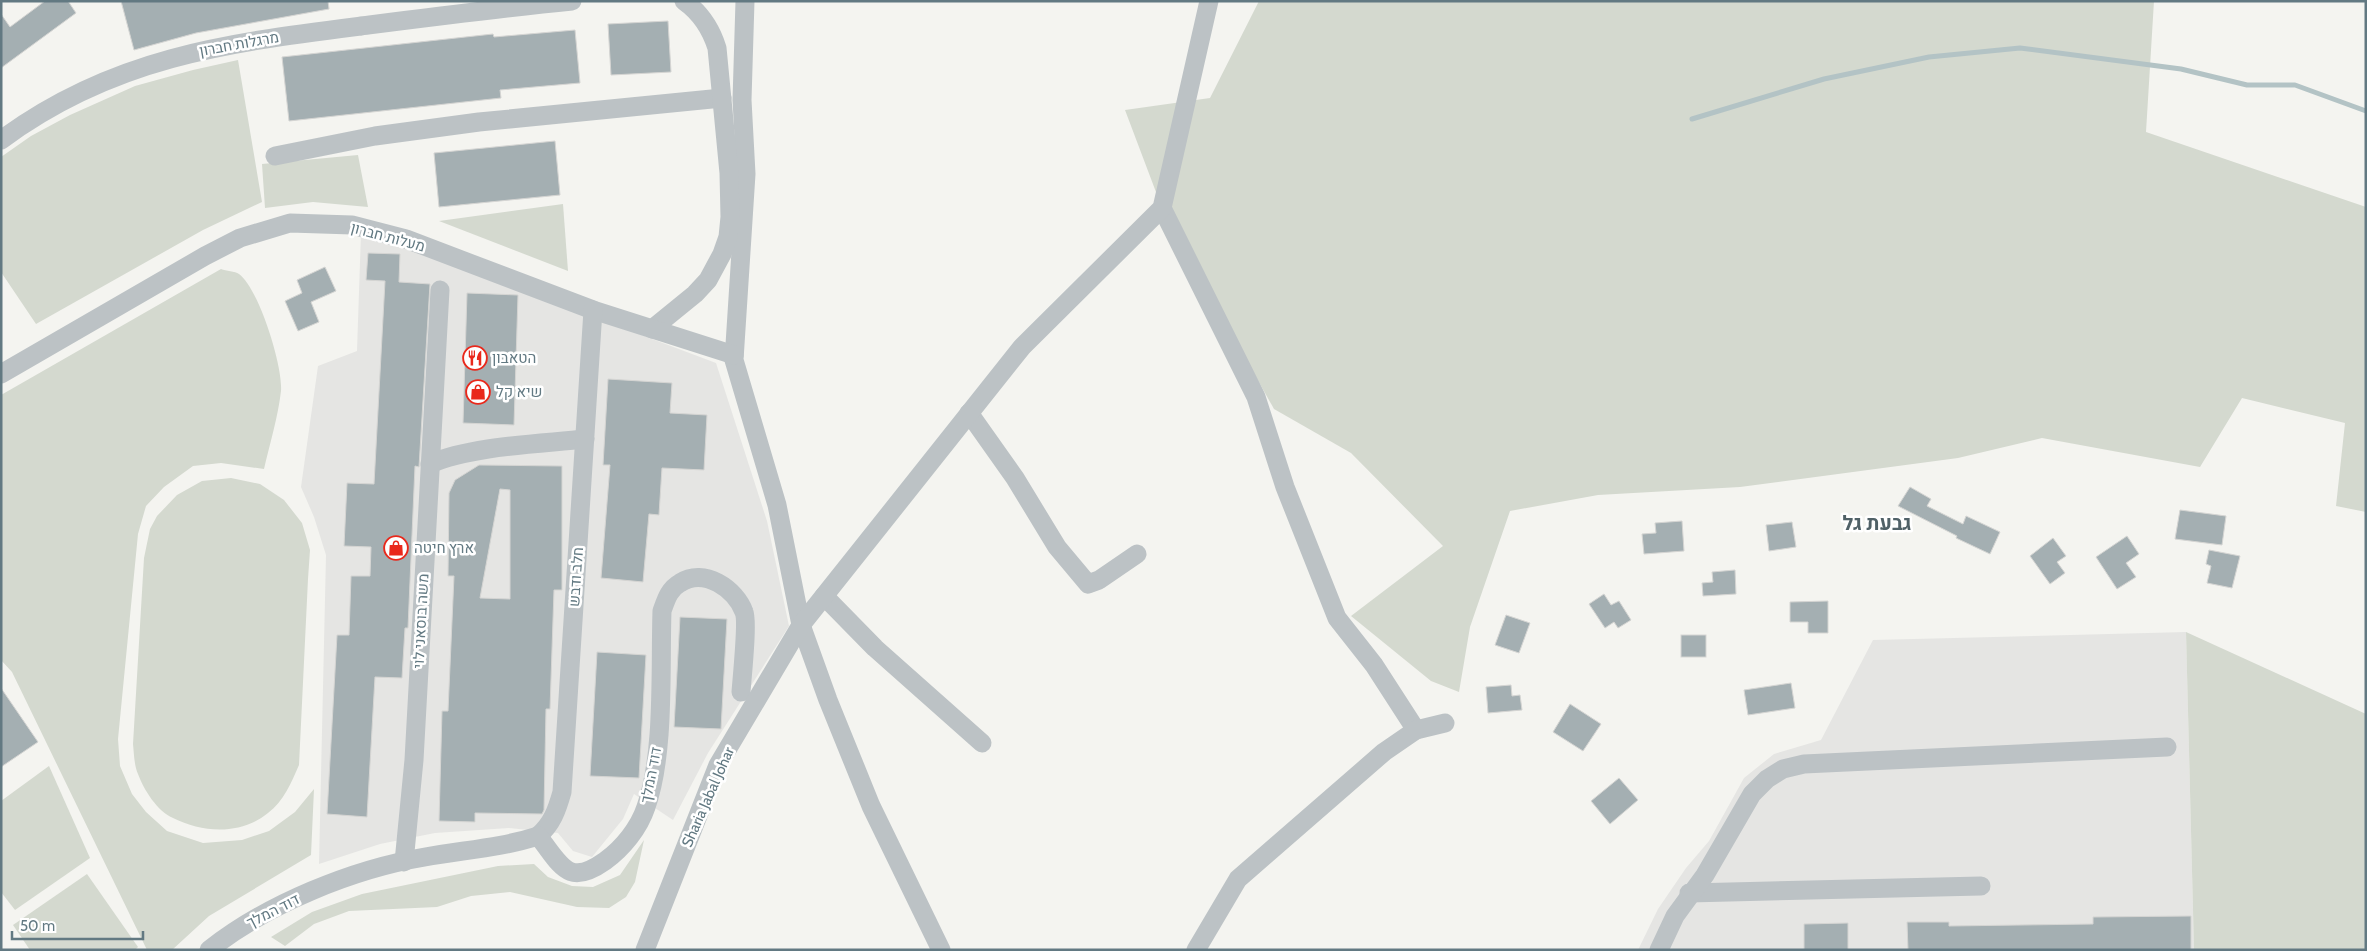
<svg xmlns="http://www.w3.org/2000/svg" width="2367" height="951" font-family="Cabin,Heebo,sans-serif">
	<style>
		.built { fill: #e5e5e3 }
		.green { fill: #d4d9cf }
		.lines { fill: none; stroke-linecap: round; stroke-linejoin: round }
		.stream { stroke: #b3c3c5; stroke-width: 5 }
		.building { fill: #a4afb2; stroke: #d5d5d3; fill-rule: evenodd }
		.minor { stroke: #bcc2c5; stroke-width: 19 }
		.labels { text-anchor: middle; dominant-baseline: central; stroke-width: 5; stroke-linejoin: round; paint-order: stroke }
		.street-label { font-size: 15px; fill: #627982; stroke: #fff }
		.poi-label { font-size: 15px; fill: #627982; stroke: #fff; text-anchor: start }
		.district-label { font-size: 20px; font-weight: bold; fill: #506167; stroke: #fff }
	</style>
	<rect width="100%" height="100%" fill="#f4f4f0"/>
	<g class="built">
		<path d="M361,233l20,9 37,9 298,112 51,158 22,105 -81,127 -35,67 -39,-26 -11,25 -31,38 -19,-6 -15,-18 -49,-5 -74,5 -55,11 -61,20 7,-309 -12,-38 -13,-30 17,-121 39,-15z"/>
		<path d="M2186,632l8,318h-556l20,-41 28,-41 23,-27 35,-63 30,-24 47,-14 52,-100z"/>
	</g>
	<g class="green">
		<path d="M1259,1h895l-8,131 220,75v305l-30,-6 9,-83 -103,-25 -42,69 -158,-29 -84,20 -218,29 -142,8 -88,16 -40,116 -11,65 -28,-11 -80,-65 92,-70 -92,-93 -77,-44 -112,-201 -37,-98 85,-12z"/>
		<path d="M238,60l24,142 -59,28 -167,94 -35,-52v-115l30,-21 39,-21 65,-29 58,-16z"/>
		<path d="M358,155l10,52 -55,-5 -48,6 -3,-44z"/>
		<path d="M563,204l5,67 -129,-50z"/>
		<path d="M221,269c5,2 14,2 18,5 20,15 44,92 42,117 -3,26 -11,52 -17,78l-43,-6 -28,3 -29,21 -18,19 -8,28 -20,205 2,27 12,28 14,18 21,19 36,12 39,-3 27,-9 26,-19 19,-23 -3,66 -102,61 -37,34h-25l-135,-278 -11,-12v-265z"/>
		<path d="M231,478l29,6 24,16 18,23 8,27 -2,29 -9,186c-8,18 -15,36 -31,48 -27,22 -65,20 -95,5 -16,-7 -29,-28 -35,-44 -4,-9 -4,-21 -5,-30l11,-186 6,-29 7,-13 20,-21 25,-14z"/>
		<path d="M2186,632l180,82v236h-172z"/>
		<path d="M49,766l41,92 -75,52 -14,-18v-91z"/>
		<path d="M644,840l-9,42 -9,15 -17,11 -32,-1 -67,-15 -39,4 -34,11 -88,4 -35,13 -29,22 -14,-9 41,-25 50,-18 136,-28 36,-2 14,13 24,9 21,1 27,-12z"/>
		<path d="M87,874l51,73 -3,3h-105l-17,-25z"/>
	</g>
	<g class="lines">
		<path class="stream" d="M1692,119l132,-40 105,-22 91,-9 161,21 66,16h48l71,26"/>
	</g>
	<g class="building">
		<path d="M45,1h23l8,12 -75,55v-54l9,13z"/>
		<path d="M121,1h207l1,8 -133,24 -62,17z"/>
		<path d="M668,21l3,51 -60,3 -3,-51z"/>
		<path d="M575,30l5,53 -80,7 1,8 -212,23 -7,-64 211,-23 1,3z"/>
		<path d="M555,141l5,54 -121,12 -5,-54z"/>
		<path d="M368,253l32,1 -1,28 31,2 -11,183 -4,-1 -7,162h-3l-3,50 -27,-1 -8,140 -40,-3 10,-179h12l2,-59h19l1,-29 -27,-1 3,-63 27,1 11,-203 -19,-1z"/>
		<path d="M325,267l11,24 -25,11 8,20 -21,9 -13,-30 17,-8 -5,-13z"/>
		<path d="M467,293l51,2 -4,130 -51,-2z"/>
		<path d="M608,379l64,4 -2,30 37,2 -3,55 -42,-2 -3,47 -10,-1 -6,68 -42,-4 9,-113h-7z"/>
		<path d="M479,465l83,1v124h-8l-4,119h-4l-2,101 -2,4 -67,-1v9l-36,-1 3,-110h6l6,-135h-6l1,-83 6,-13zM500,489l10,1v109l-30,-1z"/>
		<path d="M1910,487l21,12 -4,7 36,18 3,-8 34,16 -10,22 -34,-16 1,-2 -59,-30z"/>
		<path d="M2180,510l46,6 -4,29 -47,-6z"/>
		<path d="M1682,521l2,30 -40,3 -2,-20 14,-1 -1,-10z"/>
		<path d="M1792,522l4,25 -27,4 -3,-26z"/>
		<path d="M2127,536l12,18 -13,9 10,14 -19,12 -21,-32z"/>
		<path d="M2053,538l13,18 -9,6 8,11 -15,11 -20,-28z"/>
		<path d="M2209,550l31,6 -8,32 -25,-5 4,-17 -5,-2z"/>
		<path d="M1735,570l1,24 -33,2 -1,-13 11,-1 -1,-10z"/>
		<path d="M1604,594l7,11 8,-4 12,19 -13,8 -4,-6 -9,6 -16,-24z"/>
		<path d="M1828,601v32h-20v-11h-18v-20z"/>
		<path d="M1506,615l24,8 -11,30 -24,-8z"/>
		<path d="M680,617l47,2 -6,110 -47,-2z"/>
		<rect x="1681" y="635" width="25" height="22"/>
		<path d="M597,652l49,3 -7,123 -49,-2z"/>
		<path d="M1791,683l4,25 -47,7 -4,-25z"/>
		<path d="M1511,685l1,11 8,-1 2,15 -34,3 -2,-26z"/>
		<path d="M1,688l37,54 -37,25z"/>
		<path d="M1570,704l31,20 -18,27 -30,-19z"/>
		<path d="M1619,778l19,22 -28,24 -19,-23z"/>
		<path d="M2191,916v34h-283l-1,-28h42v4l144,-2v-7z"/>
		<path d="M1848,923v27h-44v-26z"/>
	</g>
	<g class="lines">
		<g class="minor">
			<path d="M745,1l-3,99 4,74 -12,186 43,145 24,120 27,75 43,106 70,144"/>
			<path d="M1,140c112,-83 226,-97 360,-114 71,-9 141,-18 211,-25"/>
			<path d="M275,156l100,-20 104,-14 243,-24"/>
			<path d="M1162,208l94,189 29,90 52,131 37,47 42,65"/>
			<path d="M652,329l43,-35 13,-14 14,-26 6,-17 2,-20 -1,-44 -12,-125c-6,-19 -16,-35 -33,-47"/>
			<path d="M1,374l204,-118 35,-18 50,-15 62,2 54,14 187,71 141,45"/>
			<path d="M969,413l46,65 42,69 31,37 11,-4 38,-26"/>
			<path d="M430,464c41,-18 109,-20 155,-25"/>
			<path d="M824,596l51,52 107,95"/>
			<path d="M538,836c14,-12 19,-26 24,-44l31,-482"/>
			<path d="M404,862l10,-102 26,-470"/>
			<path d="M1689,893l292,-7"/>
			<path d="M209,950c58,-46 144,-81 216,-93 38,-7 76,-9 113,-21 23,28 29,52 67,25 18,-13 34,-33 41,-54 19,-54 14,-138 16,-196 4,-11 7,-22 18,-28 24,-16 56,6 64,29 4,9 -2,66 -3,80"/>
			<path d="M645,950l73,-185 83,-140 221,-278 140,-139 47,-207"/>
			<path d="M1196,950l42,-71 146,-127 32,-22 29,-7"/>
			<path d="M1659,950l16,-34 30,-41 47,-81 15,-15 16,-10 21,-5 363,-17"/>
		</g>
	</g>
	<defs>
		<g id="restaurant-ring" transform="scale(1.25)"><circle r="9.5" fill="#fff" stroke="#e9281b" stroke-width="1.5"/><path d="M-5-6h1v4h1v-4h1v4h1v-4h1v5L-1.5 .5V6h-2V.5L-5-1ZM5-6V6H3V1.5H1.5Q1.5-4 5-6Z" fill="#e9281b"/></g>
		<g id="shop-ring" transform="scale(1.25)"><circle r="9.5" fill="#fff" stroke="#e9281b" stroke-width="1.5"/><path d="M-5-2.5h2.3a2.7 3.5 0 0 1 5.4 0H5L5.5 6h-11ZM-1.5-2.5h3a1.5 2.3 0 0 0-3 0Z" fill="#e9281b"/></g>
	</defs>
	<g fill-rule="evenodd">
		<use href="#restaurant-ring" x="475" y="358"/>
		<use href="#shop-ring" x="478" y="392"/>
		<use href="#shop-ring" x="396" y="548"/>
	</g>
	<g class="labels">
		<g class="street-label">
			<text transform="translate(239 44) rotate(-10)">מרגלות חברון</text>
			<text transform="translate(388 237) rotate(15)">מעלות חברון</text>
			<text transform="translate(576 577) rotate(-86)">חלב ודבש</text>
			<text transform="translate(421 621) rotate(-87)">משה בוסאני לוי</text>
			<text transform="translate(651 775) rotate(-79)">דוד המלך</text>
			<text transform="translate(708 797) rotate(-66)">Sharia Jabal Johar</text>
			<text transform="translate(273 911) rotate(-27)">דוד המלך</text>
		</g>
		<g class="poi-label">
			<text x="492" y="358">הטאבון</text>
			<text x="496" y="392">שיא קל</text>
			<text x="414" y="548">ארץ חיטה</text>
		</g>
		<g class="district-label">
			<text x="1877" y="523">גבעת גל</text>
		</g>
	</g>
	<rect width="2367" height="951" fill="none" stroke="#627982" stroke-width="5"/>
	<path d="M12 931v8h131v-8" fill="none" stroke="#627982" stroke-width="2.5"/>
	<text x="20" y="931" font-size="15" fill="#627982" stroke="#ffffff" stroke-width="4" paint-order="stroke">50 m</text>
</svg>
